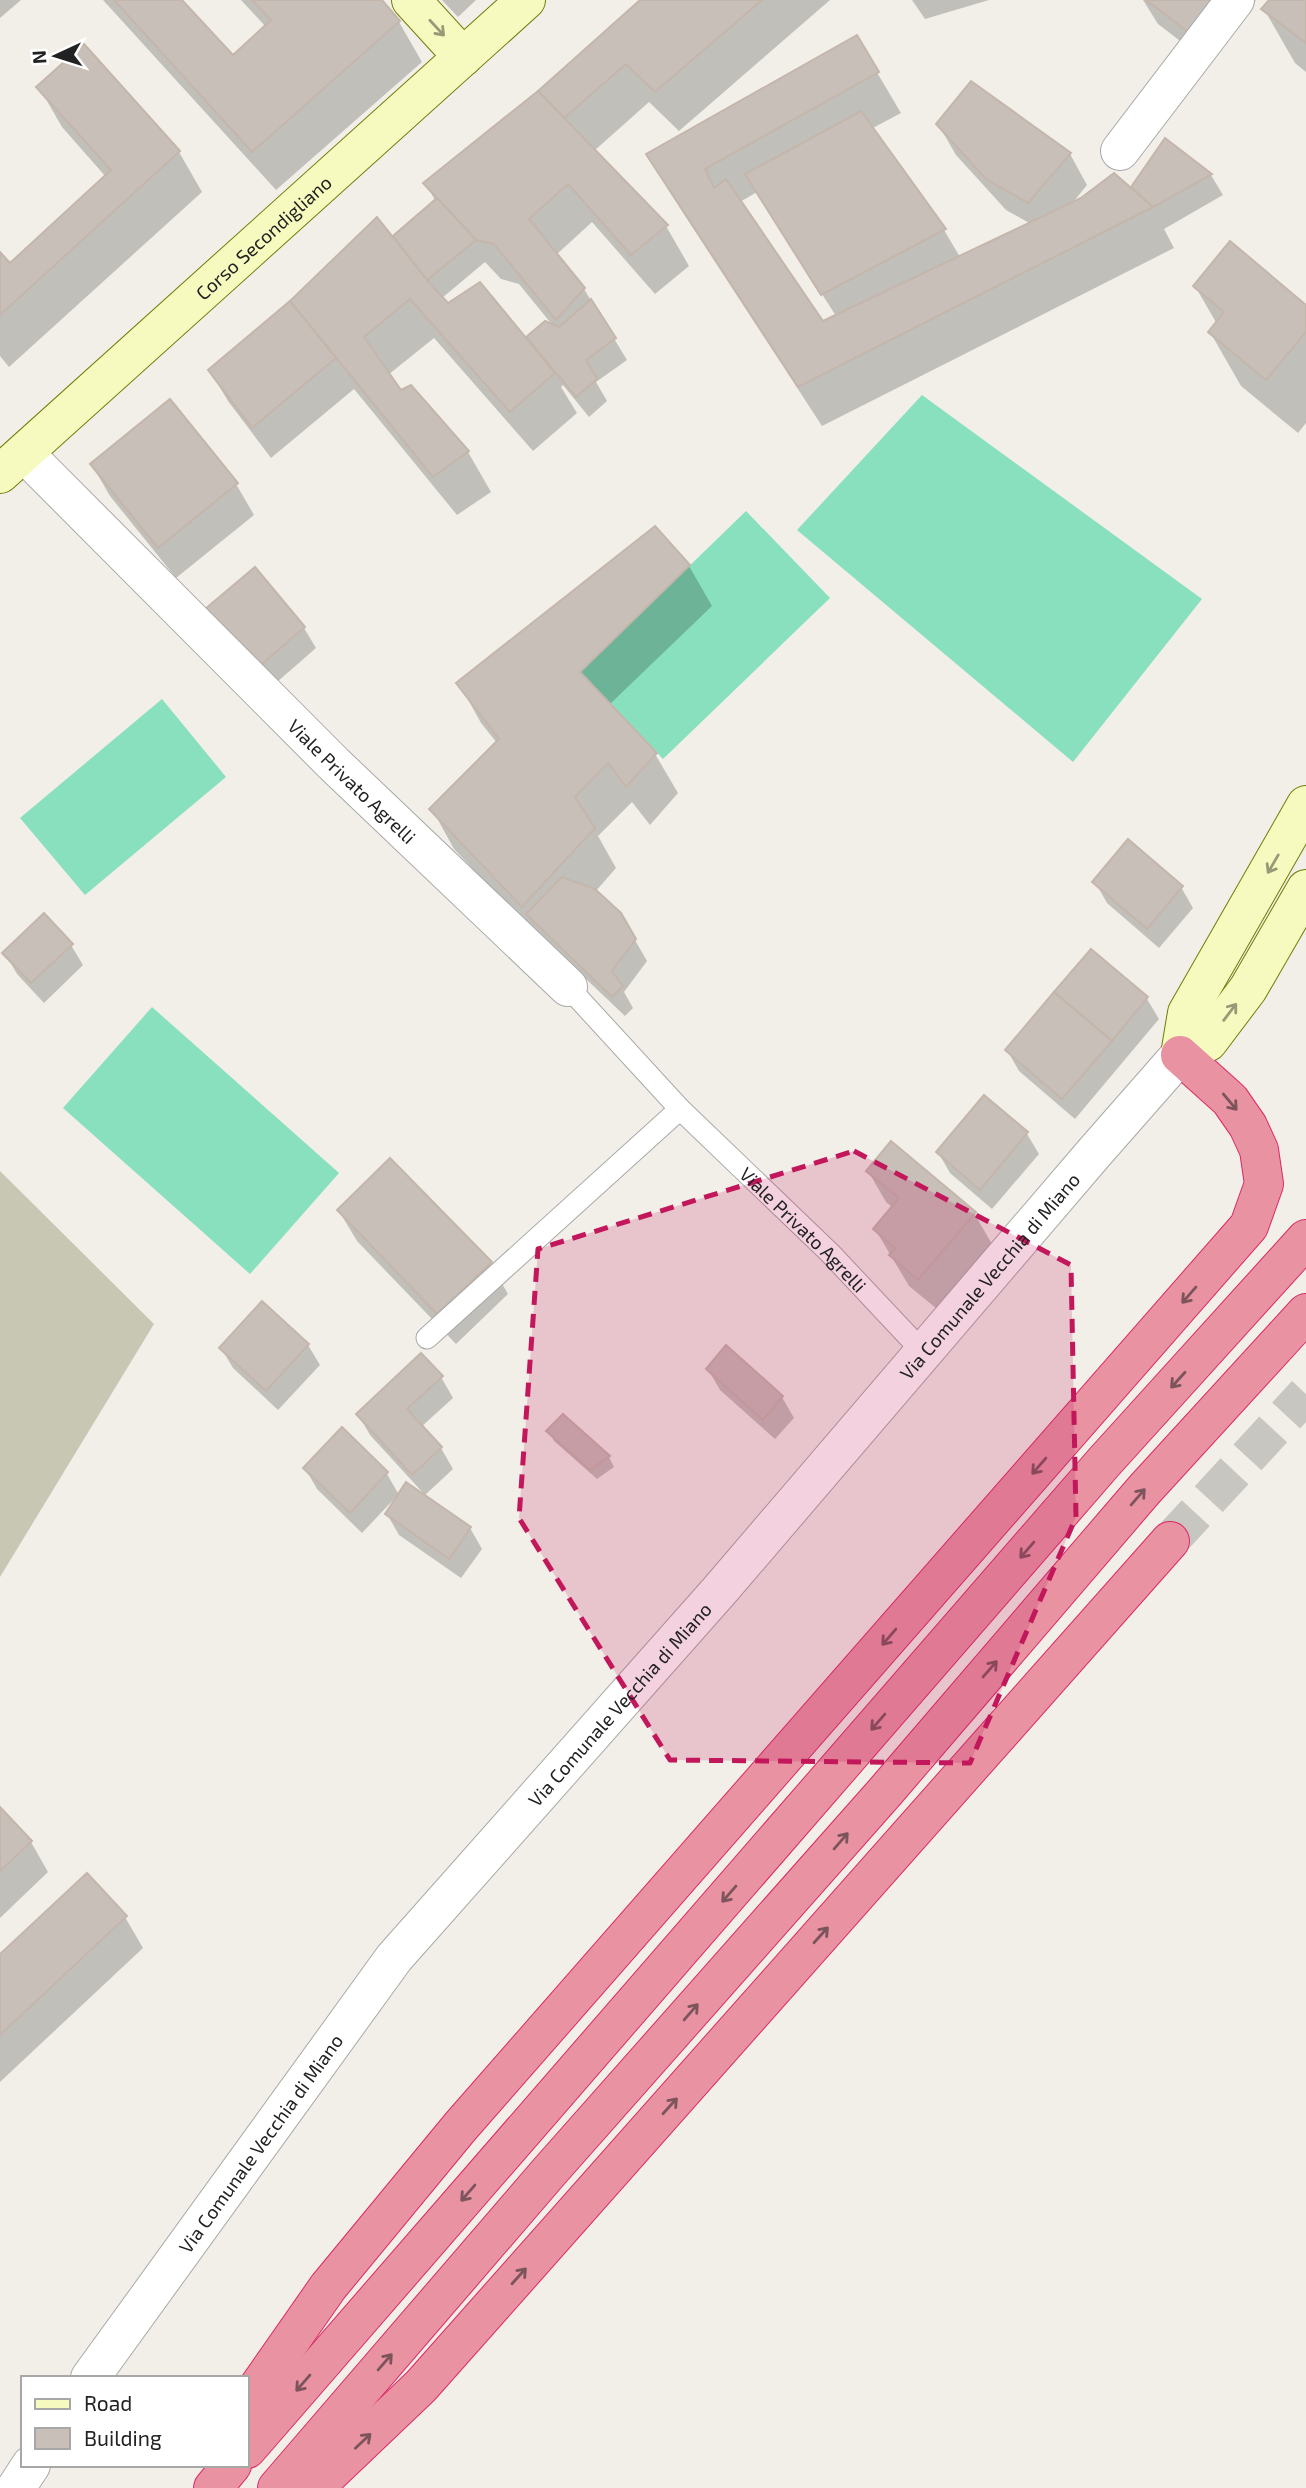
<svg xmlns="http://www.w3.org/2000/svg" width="1306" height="2488" font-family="'Exo 2',sans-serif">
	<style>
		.construction { fill: #c7c7b4 }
		.pitch { fill: #88e0be }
		.shadow { fill: #0003; fill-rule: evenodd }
		.building { fill: #c7bfb8; stroke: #c4b6ab; stroke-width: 2 }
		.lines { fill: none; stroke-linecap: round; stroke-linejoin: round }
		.highway-tunnel { stroke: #c8c6c1; stroke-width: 38; stroke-dasharray: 38 19; stroke-linecap: butt }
		.lane-casing { stroke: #a9a9a9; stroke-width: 23 }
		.street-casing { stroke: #a9a9a9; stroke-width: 40 }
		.secondary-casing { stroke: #707d05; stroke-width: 40 }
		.highway-casing { stroke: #dc2a67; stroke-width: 40 }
		.lane { stroke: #fff; stroke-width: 21 }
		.street { stroke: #fff; stroke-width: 38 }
		.secondary { stroke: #f7fabf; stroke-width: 38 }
		.highway { stroke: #e892a2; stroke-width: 38 }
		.oneway { stroke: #979978 }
		.oneway2 { stroke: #7b545c }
		.marked { fill: #c2185b; fill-opacity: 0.2; stroke: #c2185b; stroke-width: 5; stroke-dasharray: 14 9; stroke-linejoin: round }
		.labels { text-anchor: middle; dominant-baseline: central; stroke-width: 5; stroke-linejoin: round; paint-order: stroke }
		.street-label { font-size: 19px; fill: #222; stroke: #fff }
	</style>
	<rect width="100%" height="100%" fill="#f2efe9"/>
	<path class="construction" d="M0,1171l154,153 -154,253z"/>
	<g class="pitch">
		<path d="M922,395l280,204 -129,163 -276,-232z"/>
		<path d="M746,511l84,87 -167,161 -83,-87z"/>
		<path d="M162,699l64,78 -141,118 -65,-77z"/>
		<path d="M152,1007l187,166 -89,101 -187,-166z"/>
	</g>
	<g class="shadow">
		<path d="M0,0h21l-21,18z"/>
		<path d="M103,0h77l53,57 33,-30 -25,-27h138l20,22 23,40 -146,128z"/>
		<path d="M442,0h34l-18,17z"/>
		<path d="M643,0h187l-151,131 -30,-29 -55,49 72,75 23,40 -34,28 -63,-72 -36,33 28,34 43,71 -31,22 11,19 -18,16 -26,-32 -2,2 16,26 -44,38 -99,-113 -46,37 12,18 11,-6 57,65 23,40 -34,23 -103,-126 -83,69 -43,-57 -18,-30 81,-69 108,-58 -4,-7 41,-35 -10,-18 113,-91zM485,262l16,17 18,5 35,43 -9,-4 -19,17 -78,-35 -6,-7z"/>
		<path d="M912,0h77l-64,19z"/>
		<path d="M1143,0h113l-47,63 -51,-39z"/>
		<path d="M1271,0h35v72l-11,-9 -31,-54z"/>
		<path d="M856,37l45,76 -30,16 73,101 16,27 71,-33 -25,-14 -50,-55 -18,-31 132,30 17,31 -17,21 67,-12 -4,-7 32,-46 46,34 12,20 -59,34 10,19 -352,178 -151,-232 -23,-40zM757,192l8,13 71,111 -14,7 -82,-121z"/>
		<path d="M84,47l95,105 23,40 -193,175 -9,-11v-102l10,11 96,-88 -44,-50 -23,-40z"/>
		<path d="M1195,286l111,21v116l-8,10 -57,-47 -31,-54 7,-8z"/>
		<path d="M92,465l144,19 18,31 -78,63 -66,-82z"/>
		<path d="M689,566l23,40 -103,99 46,49 23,39 -28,32 -18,-23 -34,34 18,32 -21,24 25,22 27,47 -23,31 9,16 -8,8 -77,-73 -2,3 -92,-97 -22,-40 65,-66 -16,-20 -22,-40z"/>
		<path d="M254,569l50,59 12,20 -47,41 -50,-59z"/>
		<path d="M1095,882l86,5 12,21 -34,40 -52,-45z"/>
		<path d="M71,945l12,20 -39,38 -27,-29 -12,-21z"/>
		<path d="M1091,951l56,48 12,20 -84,100 -56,-48 -12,-21z"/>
		<path d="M984,1097l43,37 12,20 -47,55 -42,-36 -12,-21z"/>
		<path d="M868,1171l106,42 18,31 -55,65 -28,-23 -34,-57 18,-21 -7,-6z"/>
		<path d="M339,1211l151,52 18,31 -52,50 -99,-103z"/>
		<path d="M308,1345l12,20 -42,45 -45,-42 -12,-20z"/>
		<path d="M708,1369l74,28 12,21 -19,21 -55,-49z"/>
		<path d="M441,1377l12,21 -32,29 20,21 12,21 -28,26 -55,-60 -12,-21z"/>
		<path d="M563,1417l46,40 5,10 -17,12 -43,-38 -5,-10z"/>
		<path d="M342,1430l45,44 12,21 71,33 12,21 -21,29 -62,-43 -12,-21 10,-15 -2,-1 -33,35 -45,-44 -12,-21z"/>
		<path d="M0,1809l31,33 17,30 -48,46z"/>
		<path d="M125,1917l18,31 -143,134v-125z"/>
	</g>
	<g class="building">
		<path d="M114,0h68l51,55 38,-35 -19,-20h130l18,21 -148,131z"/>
		<path d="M640,0h122l-107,92 -29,-28 -62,54 -26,-27z"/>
		<path d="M1146,0h70l-25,34z"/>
		<path d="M1269,0h37v43l-45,-34z"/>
		<path d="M857,35l22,37 -174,97 9,19 12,-9 97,142 258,-123 33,-25 39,34 -355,180 -152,-233z"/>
		<path d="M84,44l96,107 -180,164v-63l10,11 101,-93 -75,-83z"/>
		<path d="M971,81l100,72 -43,50 -42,-24 -50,-55z"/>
		<path d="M538,91l130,134 -37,30 -63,-71 -39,35 56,69 -29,32 -62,-76 -18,-4 -53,-57z"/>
		<path d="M861,111l85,118 -125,66 -76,-121z"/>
		<path d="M1165,138l47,36 -59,33 -22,-20z"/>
		<path d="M437,198l39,42 -49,40 -34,-44z"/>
		<path d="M377,217l50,63 21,23 32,-21 75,91 -45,39 -100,-113 -46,38 37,53 10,-5 58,66 -36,26 -143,-176z"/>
		<path d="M1230,241l76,64v27l-40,48 -58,-48 16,-20 -31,-26z"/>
		<path d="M591,299l25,39 -30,22 11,19 -21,18 -50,-60 19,-16 14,6z"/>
		<path d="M290,301l46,57 -84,70 -44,-58z"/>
		<path d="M170,399l68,84 -80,65 -68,-84z"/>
		<path d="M655,526l35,39 -110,107 77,81 -31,34 -18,-24 -33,34 20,31 -73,79 -93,-98 70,-70 -43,-56z"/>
		<path d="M255,567l50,60 -49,42 -51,-60z"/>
		<path d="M1128,839l55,47 -36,43 -55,-47z"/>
		<path d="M562,877l33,12 26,24 15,26 -24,32 11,15 -11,11 -86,-83z"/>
		<path d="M44,913l29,31 -42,39 -29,-30z"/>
		<path d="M1091,949l57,48 -36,44 -58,-49z"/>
		<path d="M1054,992l58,49 -50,58 -57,-49z"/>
		<path d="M984,1095l44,37 -48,58 -44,-38z"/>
		<path d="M891,1141l85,71 -58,68 -29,-25 6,-7 -22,-19 26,-31 -33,-27z"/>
		<path d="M390,1158l102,104 -55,52 -100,-104z"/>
		<path d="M262,1301l47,43 -43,47 -47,-43z"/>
		<path d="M726,1345l57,51 -20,24 -57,-51z"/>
		<path d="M421,1353l22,23 -36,33 35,38 -30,28 -56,-61z"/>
		<path d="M563,1414l47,42 -20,14 -44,-39z"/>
		<path d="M342,1427l46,45 -38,41 -47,-45z"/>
		<path d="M406,1482l65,45 -22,32 -64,-45z"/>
		<path d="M0,1807l32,34 -32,30z"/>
		<path d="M87,1873l40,43 -127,119v-81z"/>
	</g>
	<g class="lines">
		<path class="highway-tunnel" d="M1170,1541l136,-147"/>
		<g class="lane-casing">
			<g id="lane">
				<path id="s1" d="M568,987l112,122 150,144 94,100"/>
				<path d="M427,1338l253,-229"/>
			</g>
		</g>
		<g class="street-casing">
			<g id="street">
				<path d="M1120,151l115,-151"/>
				<path id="s2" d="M24,453l310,311 234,223"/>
				<path id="s3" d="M90,2378l304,-420 326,-368 374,-437 86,-98"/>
				<path d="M16,2488l15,-23"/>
			</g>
		</g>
		<g class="secondary-casing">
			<g id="secondary">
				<path d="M411,0l52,57"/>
				<path id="s4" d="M0,474l526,-474"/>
				<path d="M1180,1055l7,-42 119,-208"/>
				<path d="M1180,1055l28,-13 40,-53 58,-100"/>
			</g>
		</g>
		<g class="highway-casing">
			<g id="highway">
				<path d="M247,2403l81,-116 132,-160 789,-901 15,-42 -5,-34 -11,-24 -18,-26 -50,-45"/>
				<path d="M247,2449l857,-987 202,-223"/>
				<path d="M213,2488l19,-23"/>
				<path d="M277,2488l271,-315 337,-381 259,-302 162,-177"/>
				<path d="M314,2488l107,-102 749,-845"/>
			</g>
		</g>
		<use href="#lane" class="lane"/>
		<use href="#street" class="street"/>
		<use href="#secondary" class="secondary"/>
		<use href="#highway" class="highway"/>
	</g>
	<defs><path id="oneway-shaft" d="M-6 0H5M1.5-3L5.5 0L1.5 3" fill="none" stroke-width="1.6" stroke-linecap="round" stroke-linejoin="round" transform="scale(1.75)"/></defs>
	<g class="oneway">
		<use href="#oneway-shaft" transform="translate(437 28) rotate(47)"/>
		<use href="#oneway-shaft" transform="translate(1273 864) rotate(120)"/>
		<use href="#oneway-shaft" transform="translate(1230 1012) rotate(-53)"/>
	</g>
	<g class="oneway2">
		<use href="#oneway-shaft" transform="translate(1230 1102) rotate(50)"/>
		<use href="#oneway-shaft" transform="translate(1189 1295) rotate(131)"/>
		<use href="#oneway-shaft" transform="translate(1178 1380) rotate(132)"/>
		<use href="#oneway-shaft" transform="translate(1039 1466) rotate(131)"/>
		<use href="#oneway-shaft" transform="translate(1138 1497) rotate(-49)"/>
		<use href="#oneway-shaft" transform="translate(1027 1550) rotate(131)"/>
		<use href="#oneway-shaft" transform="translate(889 1637) rotate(131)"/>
		<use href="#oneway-shaft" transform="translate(990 1669) rotate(-49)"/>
		<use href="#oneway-shaft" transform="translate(878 1722) rotate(131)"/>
		<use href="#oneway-shaft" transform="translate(841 1841) rotate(-49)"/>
		<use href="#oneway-shaft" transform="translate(729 1894) rotate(131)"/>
		<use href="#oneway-shaft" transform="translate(821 1935) rotate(-48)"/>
		<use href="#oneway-shaft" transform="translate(691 2012) rotate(-49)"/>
		<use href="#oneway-shaft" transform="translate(670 2106) rotate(-48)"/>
		<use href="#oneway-shaft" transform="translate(468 2193) rotate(131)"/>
		<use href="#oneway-shaft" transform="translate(519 2276) rotate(-48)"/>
		<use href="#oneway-shaft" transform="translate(385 2362) rotate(-49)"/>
		<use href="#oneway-shaft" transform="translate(303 2383) rotate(131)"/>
		<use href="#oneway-shaft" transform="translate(363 2441) rotate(-43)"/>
	</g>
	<path class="marked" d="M854,1151l217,114 5,252 -106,246 -300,-3 -151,-242 19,-269z"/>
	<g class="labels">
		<g class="street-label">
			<text stroke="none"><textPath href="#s4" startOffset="354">Corso Secondigliano</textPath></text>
			<text stroke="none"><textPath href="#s2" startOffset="464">Viale Privato Agrelli</textPath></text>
			<text stroke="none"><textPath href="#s1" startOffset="338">Viale Privato Agrelli</textPath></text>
			<text stroke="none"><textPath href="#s3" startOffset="1424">Via Comunale Vecchia di Miano</textPath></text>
			<text stroke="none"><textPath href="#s3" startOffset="858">Via Comunale Vecchia di Miano</textPath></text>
			<text stroke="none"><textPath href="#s3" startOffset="290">Via Comunale Vecchia di Miano</textPath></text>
		</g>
	</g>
	<rect x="21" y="2376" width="228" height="91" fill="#ffffff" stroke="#a7a7a7" stroke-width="2"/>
	<rect x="35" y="2399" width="35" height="10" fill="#f7fabf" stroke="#a7a7a7" stroke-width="2"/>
	<text x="84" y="2411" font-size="21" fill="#222222">Road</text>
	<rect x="35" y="2428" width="35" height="21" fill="#c7bfb8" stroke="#a7a7a7" stroke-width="2"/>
	<text x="84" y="2446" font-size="21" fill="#222222">Building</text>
	<g transform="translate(56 56) rotate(266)" stroke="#ffffff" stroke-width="5" paint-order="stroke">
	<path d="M0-5L12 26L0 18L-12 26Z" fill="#222222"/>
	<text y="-10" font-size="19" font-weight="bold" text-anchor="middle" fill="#222222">N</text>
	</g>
</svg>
